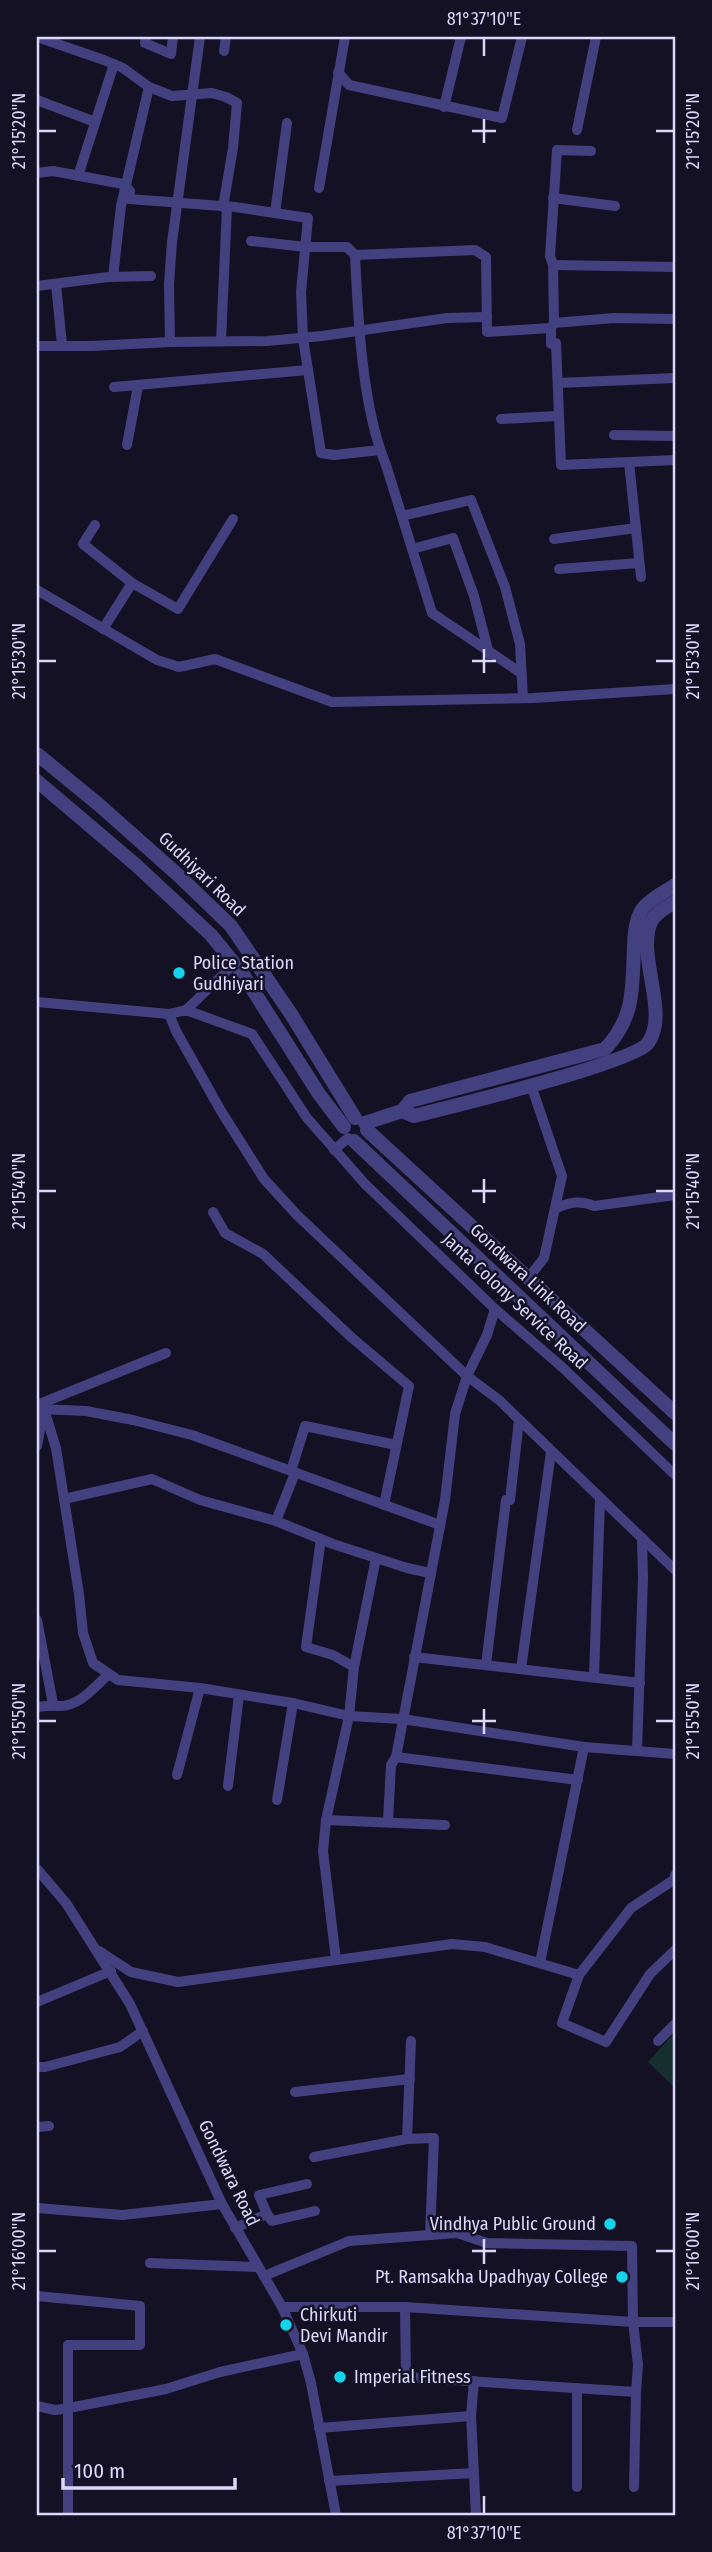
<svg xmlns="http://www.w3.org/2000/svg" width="712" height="2552" font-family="'Fira Sans Condensed',sans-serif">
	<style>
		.green { fill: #152e2e }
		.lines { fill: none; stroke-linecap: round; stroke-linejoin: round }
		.minor { stroke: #434080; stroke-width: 10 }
		.tertiary { stroke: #434080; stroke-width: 14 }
		.ticks { fill: none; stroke: #dcd8fc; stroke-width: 2.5 }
		.poi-dot { fill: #14d4ec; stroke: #151125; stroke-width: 2.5 }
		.labels { text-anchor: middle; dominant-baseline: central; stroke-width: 5; stroke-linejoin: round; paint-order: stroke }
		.street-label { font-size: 18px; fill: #dcd8fc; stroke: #151125 }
		.poi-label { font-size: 18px; fill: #dcd8fc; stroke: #151125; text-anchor: start }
		.neatline { fill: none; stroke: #dcd8fc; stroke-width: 2.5 }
		.ticks-label { font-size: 18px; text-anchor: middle; fill: #dcd8fc }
	</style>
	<rect width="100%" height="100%" fill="#151125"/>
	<path class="green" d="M675,2032v56l-27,-26z"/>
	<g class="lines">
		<g class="minor">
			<path d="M37,37l67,23 19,8 26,19 23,9 40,-3 14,4 11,6 -4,45 -10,59"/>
			<path d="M146,37l-1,6 26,11 2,-17"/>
			<path d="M224,51l2,-14"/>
			<path d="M338,72l11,13 153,33 20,-81"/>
			<path d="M37,100l58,22"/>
			<path d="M444,107l17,-70"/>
			<path d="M577,130l19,-93"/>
			<path d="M591,151l-34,-1 -7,106 3,9 1,58 -3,5v16l5,-1 5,122 114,-5"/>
			<path d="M37,173l16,-2 70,13 7,7 -1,8 106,8 73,11 -7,74 2,46 18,115 13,2 46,-5"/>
			<path d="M78,176l36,-112"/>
			<path d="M319,188l26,-151"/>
			<path d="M553,198l62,8"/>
			<path d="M275,213l12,-90"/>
			<path d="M251,241l55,6h41l8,8c3,63 7,153 31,210l46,148 89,60"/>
			<path d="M355,255l120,-5 11,7 1,75 64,-4"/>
			<path d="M553,265l122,2"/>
			<path d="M113,277l8,-71 28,-119"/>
			<path d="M56,284l6,61"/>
			<path d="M37,286l71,-9 43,-1"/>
			<path d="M554,323l60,-5 61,1"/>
			<path d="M221,341l6,-134"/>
			<path d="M170,342l-1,-58 3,-42 28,-205"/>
			<path d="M37,346h54l79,-4 97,-1 55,-5 125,-18 40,-1"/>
			<path d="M558,383l117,-5"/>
			<path d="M114,387l194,-17"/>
			<path d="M501,419l57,-3"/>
			<path d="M614,435l61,1"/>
			<path d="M127,445l11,-59"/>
			<path d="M629,462l12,115"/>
			<path d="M402,516l69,-16 34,87 15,57 3,54"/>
			<path d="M95,525l-12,19 49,39"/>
			<path d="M554,539l82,-11"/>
			<path d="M412,549l41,-11 21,58 15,58"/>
			<path d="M559,569l80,-6"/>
			<path d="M37,590l120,70 22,7 36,-8 117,43 202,-4 141,-9"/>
			<path d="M103,629l29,-46 46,26 55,-90"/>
			<path d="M37,1002l132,12 17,-4 66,24 55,84 58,66 130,125 67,58 113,108"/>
			<path d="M186,1010l48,-46"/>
			<path d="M169,1014l7,17 45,80 43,68 33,36 78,74 92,87 32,24 176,170"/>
			<path d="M334,1150l14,-12"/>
			<path d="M557,1208c13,-6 24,-8 37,-2l81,-11"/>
			<path d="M213,1212l12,21 38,21 88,83 58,49 -25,119"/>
			<path d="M529,1277l15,-19 18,-82 -31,-91"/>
			<path d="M37,1405l129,-52"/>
			<path d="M40,1409l46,2 47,9 59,15 248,90"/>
			<path d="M37,1446l7,-37 12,39 23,146 4,39 10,30 25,17 82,8 93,15 56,13 5,-49 22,-109"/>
			<path d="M291,1471l14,-45 91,19"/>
			<path d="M64,1499l88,-20 48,21 76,21 57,23 74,24 23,5"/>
			<path d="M276,1521l19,-48"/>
			<path d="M321,1539l-15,108 27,8 21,12"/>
			<path d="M37,1620l16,84"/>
			<path d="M414,1657l226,26"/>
			<path d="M486,1665l20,-165h4l9,-80"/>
			<path d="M521,1669l30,-217"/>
			<path d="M594,1677l6,-178"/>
			<path d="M37,1707c8,-1 15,-2 23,-1 20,0 35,-20 49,-32"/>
			<path d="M637,1750l6,-172 -1,-40"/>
			<path d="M396,1757l182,23"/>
			<path d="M177,1775l23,-87"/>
			<path d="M228,1786l11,-91"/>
			<path d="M277,1800l16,-97"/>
			<path d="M326,1820l119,5"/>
			<path d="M388,1821l3,-56 5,-8 49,-257 10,-86 12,-38 20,-41 8,-26"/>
			<path d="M37,1869l29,34 64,101 92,200 60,103 21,47 8,29 25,132"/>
			<path d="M675,1875v4l-44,29 -52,67 -17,48 44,19 44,-68 25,-24"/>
			<path d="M99,1951l32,21 47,10 274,-38 33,3 94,28"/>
			<path d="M336,1960l-13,-109 3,-31 23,-104 53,3 182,28 91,7"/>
			<path d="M540,1963l44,-216"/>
			<path d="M37,2002l74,-31"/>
			<path d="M658,2041l17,-17"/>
			<path d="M37,2067h8l75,-20 23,-16"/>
			<path d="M295,2092l115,-13"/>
			<path d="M37,2127l12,-1"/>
			<path d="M407,2139l4,-98"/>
			<path d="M314,2157l93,-18 27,-1 -4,97"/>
			<path d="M37,2208l85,7 100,-11"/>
			<path d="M267,2214l5,7 43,-10"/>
			<path d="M235,2228l32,-14 -8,-19 48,-11"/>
			<path d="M150,2263l108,4"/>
			<path d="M264,2276l85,-35 108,-8 30,10 145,3 1,76 5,43 -2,27 -230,-15 -1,-70"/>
			<path d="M37,2296l103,10v39h-72v170"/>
			<path d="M282,2307h123l228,15h42"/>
			<path d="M474,2381l-3,35 5,99"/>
			<path d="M37,2406l18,4 14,-2 97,-19 54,-17 83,-18"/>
			<path d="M319,2428l152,-12"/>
			<path d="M329,2481l145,-8"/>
			<path d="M577,2487v-99"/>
			<path d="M634,2487l2,-95"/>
		</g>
		<g class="tertiary">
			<path d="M37,754l61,50 79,70 54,52 60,88 64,104"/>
			<path d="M37,781l99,84 75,70 31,38 77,121 25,33"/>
			<path d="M402,1111l12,5c35,-9 219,-53 234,-73 22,-30 -12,-87 3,-121 4,-9 16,-15 24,-20"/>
			<path d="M365,1123l37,-12 8,-10 195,-52c30,-32 27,-60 29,-101 0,-12 1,-26 7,-37 7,-11 24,-19 34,-26"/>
			<path d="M367,1130l308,283"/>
			<path d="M354,1141l321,303"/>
		</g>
	</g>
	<path class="ticks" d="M484,38v18M484,119v24M38,131h18M472,131h24M656,131h18M484,649v24M38,661h18M472,661h24M656,661h18M484,1179v24M38,1191h18M472,1191h24M656,1191h18M484,1709v25M38,1721h18M472,1721h24M656,1721h18M484,2239v25M38,2251h18M472,2251h24M656,2251h18M484,2496v18"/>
	<g class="poi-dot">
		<circle cx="179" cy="973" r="7"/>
		<circle cx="610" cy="2224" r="7"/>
		<circle cx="622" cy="2277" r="7"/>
		<circle cx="286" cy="2325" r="7"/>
		<circle cx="340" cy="2377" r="7"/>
	</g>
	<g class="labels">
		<g class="street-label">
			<text transform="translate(202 874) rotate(44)">Gudhiyari Road</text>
			<text transform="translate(528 1278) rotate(43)">Gondwara Link Road</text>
			<text transform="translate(515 1301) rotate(43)">Janta Colony Service Road</text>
			<text transform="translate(229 2173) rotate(64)">Gondwara Road</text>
		</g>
		<g class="poi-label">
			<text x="193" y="963">Police Station<tspan x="193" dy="21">Gudhiyari</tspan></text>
			<text x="596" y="2224" text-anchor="end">Vindhya Public Ground</text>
			<text x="608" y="2277" text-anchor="end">Pt. Ramsakha Upadhyay College</text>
			<text x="300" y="2315">Chirkuti<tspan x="300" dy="21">Devi Mandir</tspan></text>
			<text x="354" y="2377">Imperial Fitness</text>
		</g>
	</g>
	<rect width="712" height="2552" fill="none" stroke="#151125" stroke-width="77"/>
	<path d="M63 2478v10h172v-10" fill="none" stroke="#dcd8fc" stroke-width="3.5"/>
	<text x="74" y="2478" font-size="21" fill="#dcd8fc" stroke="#151125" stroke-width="5" paint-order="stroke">100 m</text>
	<rect x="38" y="38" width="636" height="2476" class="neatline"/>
	<g class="ticks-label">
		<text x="484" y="25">81°37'10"E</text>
		<text transform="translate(693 131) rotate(-90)" y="6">21°15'20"N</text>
		<text transform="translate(19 131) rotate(-90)" y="6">21°15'20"N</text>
		<text transform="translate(19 661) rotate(-90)" y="6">21°15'30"N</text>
		<text transform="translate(693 661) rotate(-90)" y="6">21°15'30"N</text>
		<text transform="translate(19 1191) rotate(-90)" y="6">21°15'40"N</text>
		<text transform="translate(693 1191) rotate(-90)" y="6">21°15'40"N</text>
		<text transform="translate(19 1721) rotate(-90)" y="6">21°15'50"N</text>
		<text transform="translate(693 1721) rotate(-90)" y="6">21°15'50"N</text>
		<text transform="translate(693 2251) rotate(-90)" y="6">21°16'00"N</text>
		<text transform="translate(19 2251) rotate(-90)" y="6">21°16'00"N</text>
		<text x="484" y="2539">81°37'10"E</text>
	</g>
</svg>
